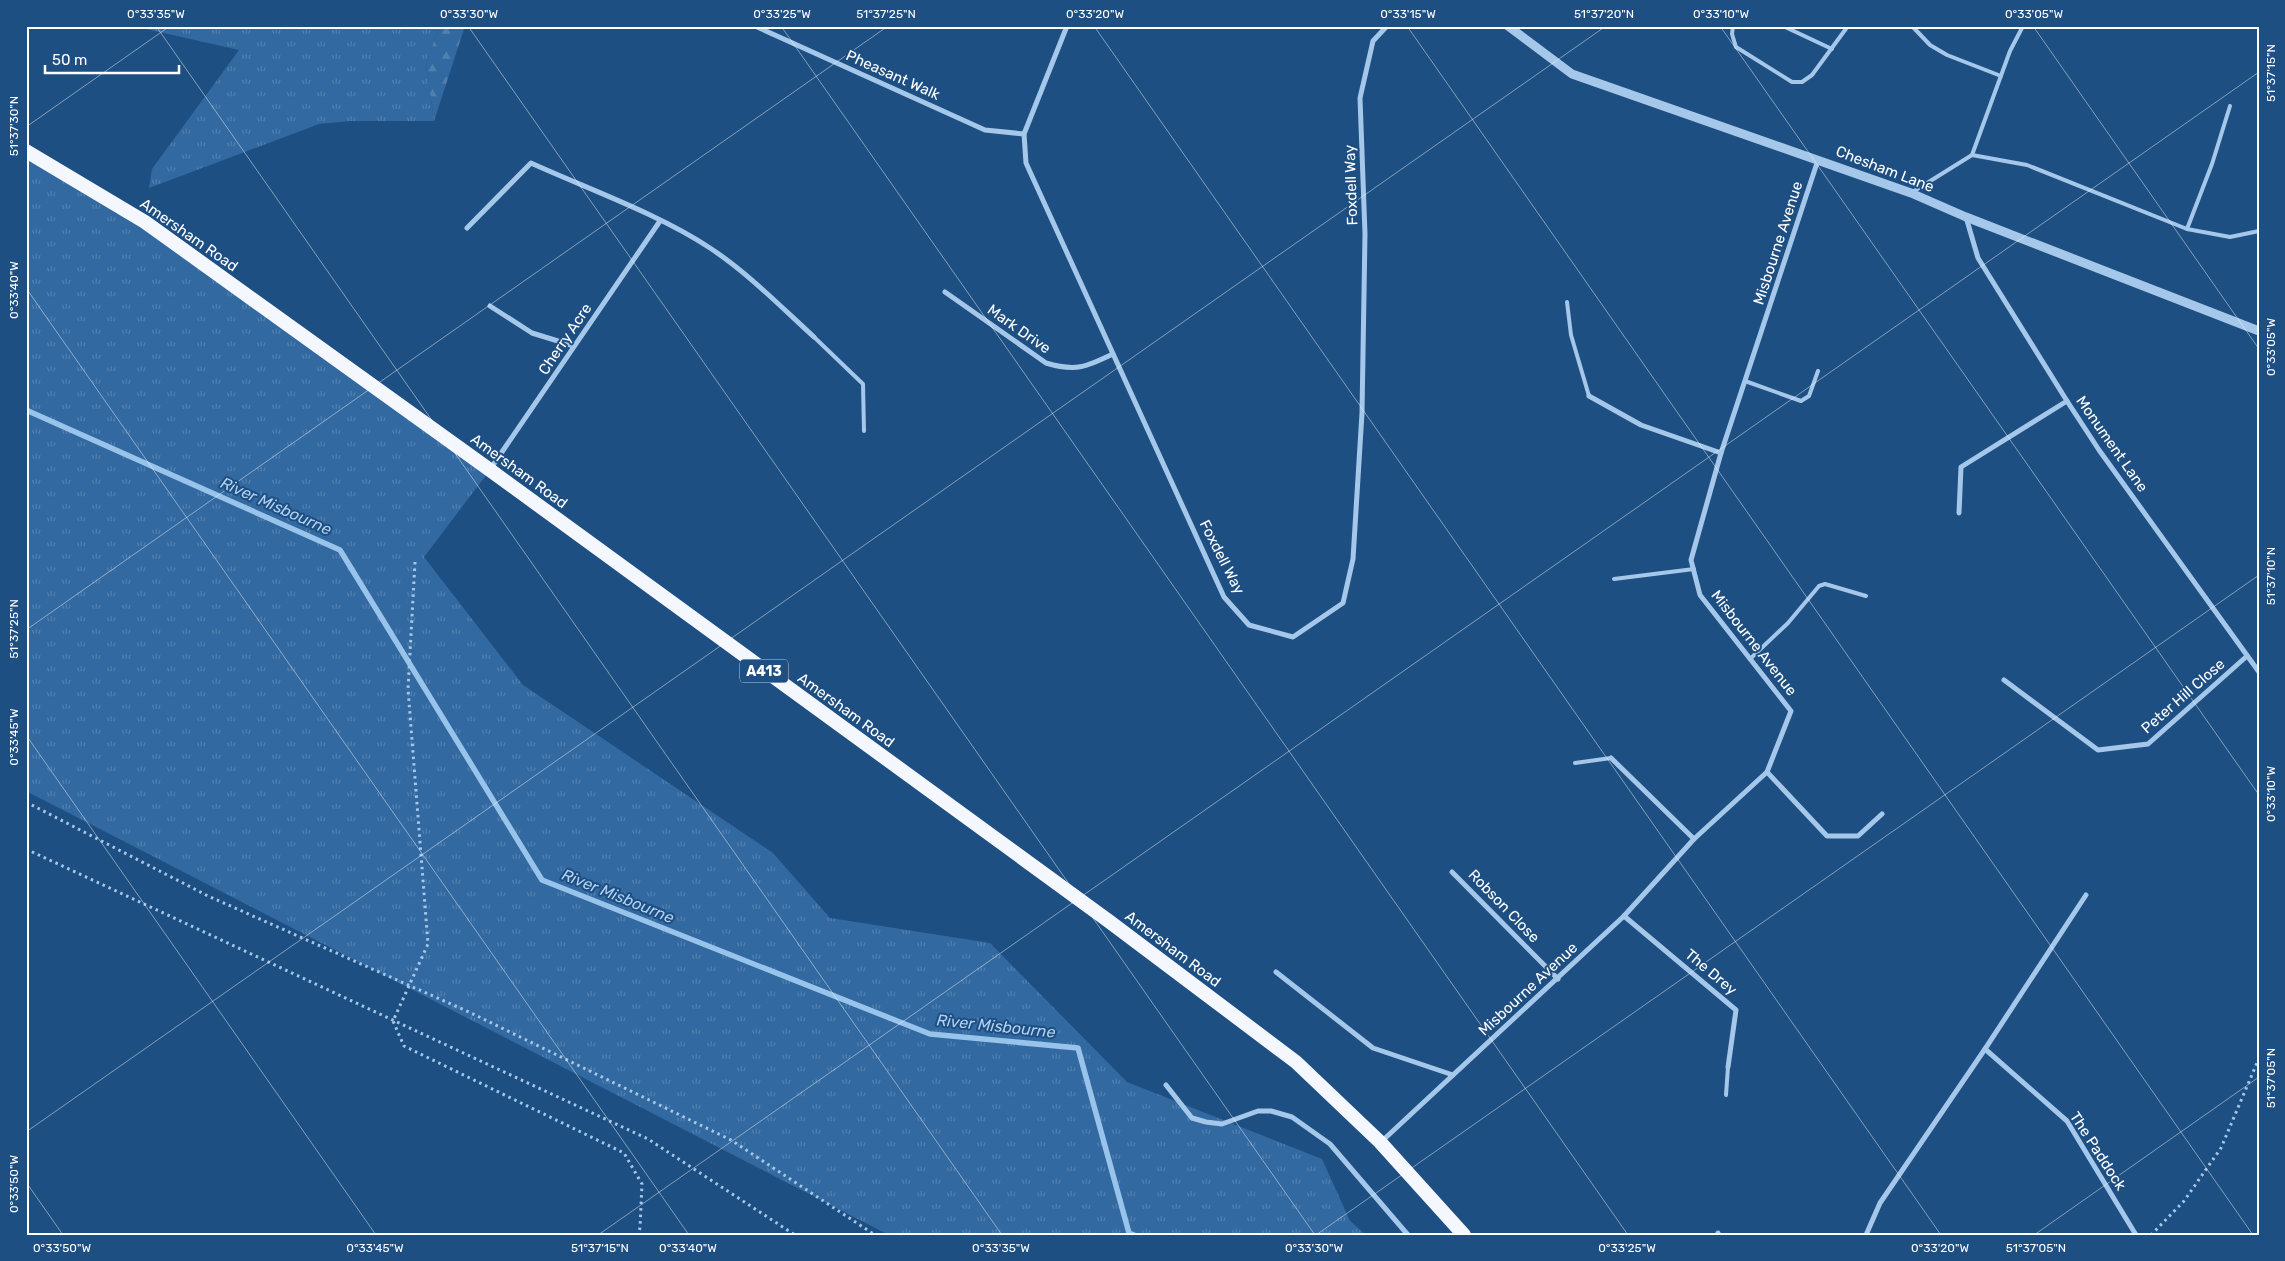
<svg xmlns="http://www.w3.org/2000/svg" width="2285" height="1261" font-family="Rubik,sans-serif">
	<style>
		.grass { fill: url(#grass-tufts) }
		.forest { fill: url(#forest-firs) }
		.lines { fill: none; stroke-linecap: round; stroke-linejoin: round }
		.stream { stroke: #98c3eb; stroke-width: 5.5 }
		.path { stroke: #a5c7ea; stroke-width: 3; stroke-dasharray: 2.5 4; stroke-linecap: butt }
		.service { stroke: #a5c7ea; stroke-width: 4 }
		.minor { stroke: #a5c7ea; stroke-width: 5 }
		.tertiary { stroke: #a5c7ea; stroke-width: 9 }
		.trunk { stroke: #f4f8fe; stroke-width: 14 }
		.ticks { fill: none; stroke: #fff; stroke-width: 1; stroke-opacity: 0.45 }
		.labels { text-anchor: middle; dominant-baseline: central; stroke-width: 4; stroke-linejoin: round; paint-order: stroke }
		.shield { fill: #1e4f83; stroke: #bccada; stroke-width: 1 }
		.shield-label { font-size: 14px; font-weight: bold; fill: #fff }
		.street-label { font-size: 15px; fill: #fff; stroke: #1e4f83 }
		.water-label { font-size: 16px; font-style: italic; fill: #b0d1f1; stroke: #1e4f83 }
		.neatline { fill: none; stroke: #fff; stroke-width: 2 }
		.ticks-label { font-size: 12px; text-anchor: middle; fill: #fff }
	</style>
	<defs>
		<pattern id="grass-tufts" width="24" height="20" patternUnits="userSpaceOnUse" patternTransform="scale(1.25)"><rect width="24" height="20" fill="#3269a1"/><path d="M3 7l-1-3M5 7V3M7 7l1-3M15 17l-1-3M17 17v-4M19 17l1-3" fill="none" stroke="#5180af"/></pattern>
		<pattern id="forest-firs" width="22" height="20" patternUnits="userSpaceOnUse" patternTransform="scale(1.25)"><rect width="22" height="20" fill="#3269a1"/><path d="M5 1l3.5 6h-7zM16 11l3.5 6h-7z" fill="#5180af"/></pattern>
	</defs>
	<rect width="100%" height="100%" fill="#1e4f83"/>
	<g class="grass">
		<path d="M133,26h306l-13,38 8,57h-84l-31,3 -170,64 3,-19 87,-119z"/>
		<path d="M26,148l124,69 340,253 -66,87 99,128 250,168 57,65 160,25 137,139 195,77 28,62 16,14h-477l-863,-444z"/>
	</g>
	<path class="forest" d="M439,26h26l-31,95 -8,-57z"/>
	<g class="lines">
		<path class="stream" d="M26,410l314,140 202,330 388,154 148,14 51,185 5,2"/>
		<g class="path">
			<path d="M415,562l-7,127 20,255 -35,77 11,25 220,107 18,31 -2,44 -3,7"/>
			<path d="M26,802l182,94 261,116 262,128 144,95"/>
			<path d="M26,849l622,290 147,96"/>
			<path d="M2151,1235l33,-34 37,-53 38,-90"/>
		</g>
		<g class="service">
			<path d="M1733,26l-1,8 4,13 56,35h10l10,-7 36,-49"/>
			<path d="M1783,26l49,23"/>
			<path d="M1912,26l18,19 17,10 54,21"/>
			<path d="M1972,155l55,10 160,64 43,8 29,-6"/>
			<path d="M1911,193l61,-38 38,-104 13,-25"/>
			<path d="M2187,229l25,-65 18,-58"/>
			<path d="M1567,302l4,33 18,61"/>
			<path d="M814,337l49,47 1,47"/>
			<path d="M1745,381l56,20 8,-5 9,-25"/>
			<path d="M1614,579l80,-10"/>
			<path d="M1750,659l38,-36 31,-37 6,-2 41,12"/>
			<path d="M1575,763l36,-5"/>
			<path d="M1726,1095l2,-28"/>
		</g>
		<g class="minor">
			<path d="M755,26l230,104 39,4"/>
			<path d="M1067,26l-43,108 2,29 198,434 25,28 44,12 50,-34 10,-44 9,-146 3,-179 -5,-136 13,-57 14,-15"/>
			<path d="M1966,217l12,41 89,143 32,49 160,222"/>
			<path d="M467,228l64,-65c57,26 128,51 179,85 38,25 71,59 104,89"/>
			<path d="M945,292l101,71c30,9 40,4 67,-9"/>
			<path d="M490,306l42,27 42,13"/>
			<path d="M1589,396l52,29 80,28"/>
			<path d="M491,468l169,-247"/>
			<path d="M1959,513l2,-46 106,-66"/>
			<path d="M2004,680l94,70 50,-6 99,-88"/>
			<path d="M1611,758l83,81"/>
			<path d="M1767,772l60,64h31l24,-22"/>
			<path d="M1452,872l106,107"/>
			<path d="M1624,916l112,94 -8,57"/>
			<path d="M1276,972l97,76 80,27"/>
			<path d="M1985,1049l82,72 69,114"/>
			<path d="M1166,1085l26,33 14,4 16,2 36,-13h13l21,6 38,27 78,91"/>
			<path d="M1381,1142l243,-226 70,-77 73,-67 24,-61 -91,-116 -9,-35 30,-107 97,-293"/>
			<path d="M1718,1233l1,2"/>
			<path d="M1866,1235l14,-32 105,-154 101,-154"/>
		</g>
		<path class="tertiary" d="M1508,26l64,48 339,119 55,24 293,114"/>
		<path class="trunk" d="M26,151l119,71 345,248 620,452 186,140 84,80 84,93"/>
	</g>
	<path class="ticks" d="M156,26l846,1209M468,26l847,1209M781,26l847,1209M1094,26l847,1209M1407,26l846,1209M1720,26l539,769M2033,26l226,323M26,127l144,-101M26,288l663,947M26,630l862,-604M26,735l350,500M26,1132l1580,-1106M26,1182l37,53M598,1235l1661,-1163M1316,1235l943,-660M2034,1235l225,-158"/>
	<g class="labels">
		<rect class="shield" x="740" y="659.5" width="48" height="23" rx="4"/>
		<g class="shield-label">
			<text x="764" y="671">A413</text>
		</g>
		<g class="street-label">
			<text transform="translate(893 75) rotate(24)">Pheasant Walk</text>
			<text transform="translate(1885 169) rotate(21)">Chesham Lane</text>
			<text transform="translate(1351 185) rotate(-92)">Foxdell Way</text>
			<text transform="translate(189 235) rotate(35)">Amersham Road</text>
			<text transform="translate(1778 243) rotate(-72)">Misbourne Avenue</text>
			<text transform="translate(1019 329) rotate(35)">Mark Drive</text>
			<text transform="translate(565 339) rotate(-56)">Cherry Acre</text>
			<text transform="translate(2112 444) rotate(55)">Monument Lane</text>
			<text transform="translate(519 471) rotate(36)">Amersham Road</text>
			<text transform="translate(1222 557) rotate(63)">Foxdell Way</text>
			<text transform="translate(1754 643) rotate(52)">Misbourne Avenue</text>
			<text transform="translate(2183 696) rotate(-41)">Peter Hill Close</text>
			<text transform="translate(846 710) rotate(36)">Amersham Road</text>
			<text transform="translate(1504 906) rotate(46)">Robson Close</text>
			<text transform="translate(1173 949) rotate(37)">Amersham Road</text>
			<text transform="translate(1711 972) rotate(40)">The Drey</text>
			<text transform="translate(1528 989) rotate(-43)">Misbourne Avenue</text>
			<text transform="translate(2098 1151) rotate(57)">The Paddock</text>
		</g>
		<g class="water-label">
			<text transform="translate(276 506) rotate(24)">River Misbourne</text>
			<text transform="translate(618 896) rotate(22)">River Misbourne</text>
			<text transform="translate(996 1026) rotate(6)">River Misbourne</text>
		</g>
	</g>
	<rect width="2285" height="1261" fill="none" stroke="#1e4f83" stroke-width="55"/>
	<path d="M45 65v8h134v-8" fill="none" stroke="#ffffff" stroke-width="2.5"/>
	<text x="52" y="65" font-size="15" fill="#ffffff" stroke="#1e4f83" stroke-width="4" paint-order="stroke">50 m</text>
	<rect x="28" y="28" width="2230" height="1206" class="neatline"/>
	<g class="ticks-label">
		<text x="156" y="18">0°33'35"W</text>
		<text x="469" y="18">0°33'30"W</text>
		<text x="782" y="18">0°33'25"W</text>
		<text x="886" y="18">51°37'25"N</text>
		<text x="1095" y="18">0°33'20"W</text>
		<text x="1408" y="18">0°33'15"W</text>
		<text x="1604" y="18">51°37'20"N</text>
		<text x="1721" y="18">0°33'10"W</text>
		<text x="2034" y="18">0°33'05"W</text>
		<text transform="translate(2271 73) rotate(-90)" y="4">51°37'15"N</text>
		<text transform="translate(14 126) rotate(-90)" y="4">51°37'30"N</text>
		<text transform="translate(14 290) rotate(-90)" y="4">0°33'40"W</text>
		<text transform="translate(2271 347) rotate(-90)" y="4">0°33'05"W</text>
		<text transform="translate(2271 576) rotate(-90)" y="4">51°37'10"N</text>
		<text transform="translate(14 629) rotate(-90)" y="4">51°37'25"N</text>
		<text transform="translate(14 737) rotate(-90)" y="4">0°33'45"W</text>
		<text transform="translate(2271 794) rotate(-90)" y="4">0°33'10"W</text>
		<text transform="translate(2271 1078) rotate(-90)" y="4">51°37'05"N</text>
		<text transform="translate(14 1184) rotate(-90)" y="4">0°33'50"W</text>
		<text x="62" y="1252">0°33'50"W</text>
		<text x="375" y="1252">0°33'45"W</text>
		<text x="600" y="1252">51°37'15"N</text>
		<text x="688" y="1252">0°33'40"W</text>
		<text x="1001" y="1252">0°33'35"W</text>
		<text x="1314" y="1252">0°33'30"W</text>
		<text x="1627" y="1252">0°33'25"W</text>
		<text x="1940" y="1252">0°33'20"W</text>
		<text x="2036" y="1252">51°37'05"N</text>
	</g>
</svg>
